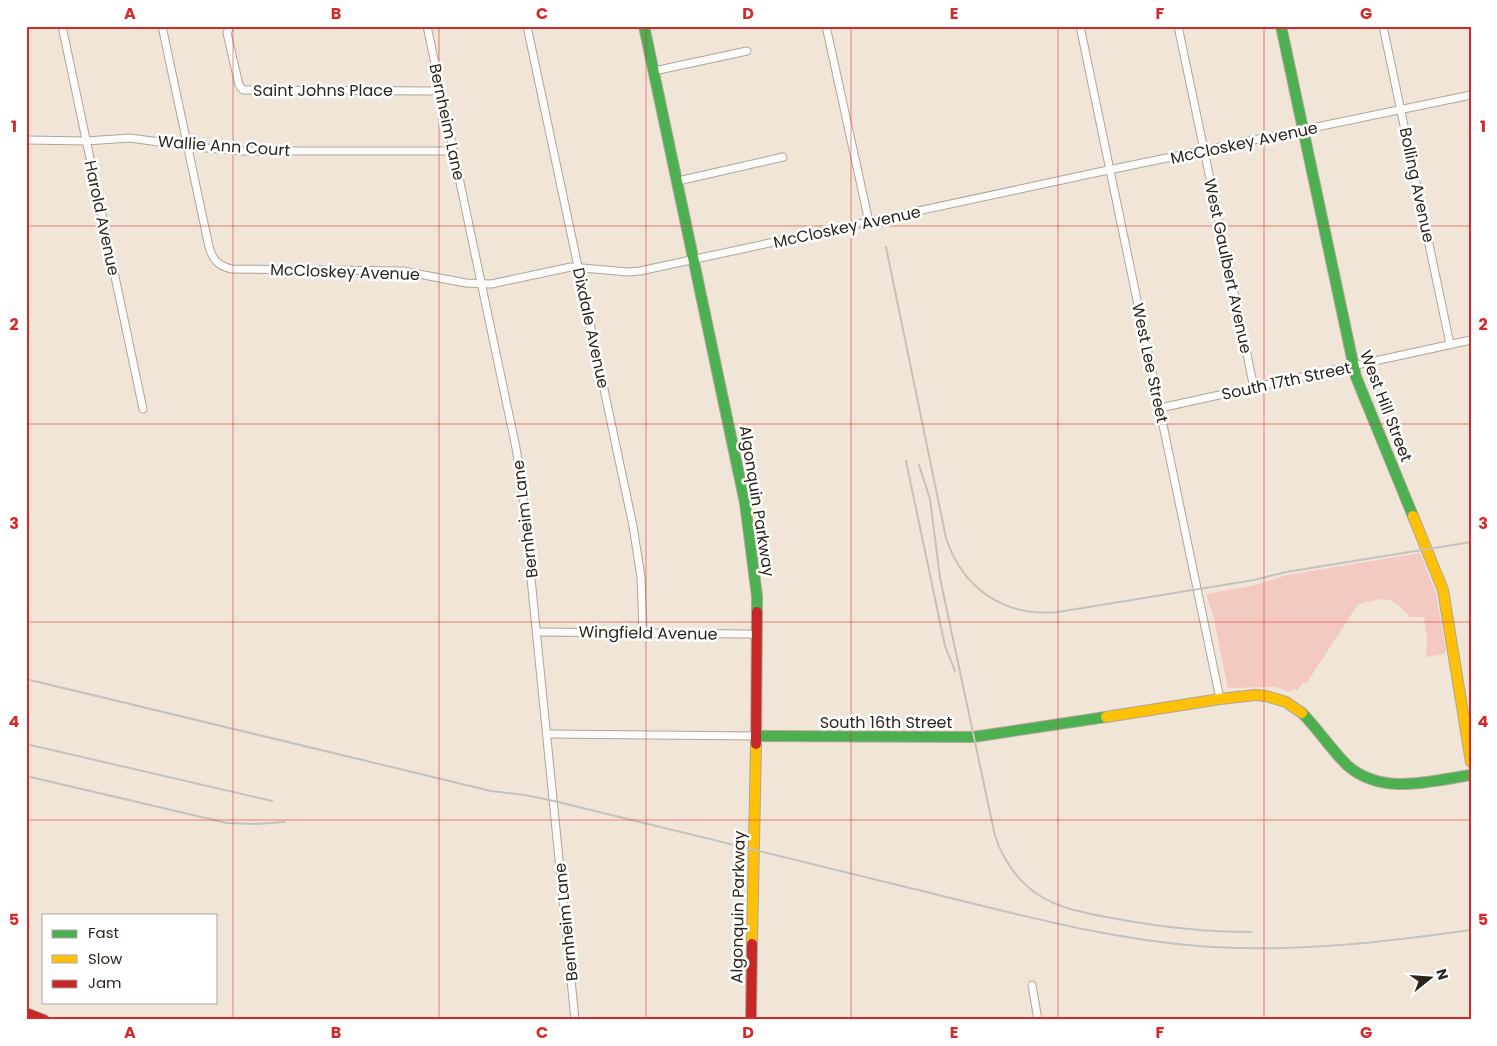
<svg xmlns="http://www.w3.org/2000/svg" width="1497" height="1046" font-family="Poppins,sans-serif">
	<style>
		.green { fill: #f2cac1 }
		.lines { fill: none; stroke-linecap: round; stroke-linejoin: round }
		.street-casing { stroke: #afa69b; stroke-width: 9 }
		.fast-casing { stroke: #afa69b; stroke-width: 12 }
		.slow-casing { stroke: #afa69b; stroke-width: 12 }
		.jam-casing { stroke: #afa69b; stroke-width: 12 }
		.street { stroke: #fdfbf9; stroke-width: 7 }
		.fast { stroke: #4caf50; stroke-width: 10 }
		.slow { stroke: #ffc107; stroke-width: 10 }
		.jam { stroke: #c62828; stroke-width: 10 }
		.rail { stroke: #c5c1bd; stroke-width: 2 }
		.grid { fill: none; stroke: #d62828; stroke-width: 1; stroke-opacity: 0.55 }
		.labels { text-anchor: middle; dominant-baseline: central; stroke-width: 5; stroke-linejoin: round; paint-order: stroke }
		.street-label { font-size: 16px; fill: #2d251b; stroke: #fff }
		.neatline { fill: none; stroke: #d62828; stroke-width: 2 }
		.grid-label { font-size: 16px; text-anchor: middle; font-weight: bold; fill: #d62828 }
	</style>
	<rect width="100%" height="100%" fill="#f0e5d6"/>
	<path class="green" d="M1420,553l16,40 10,57 -2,4 -18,3 1,-18 -3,-22h-14c-21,-23 -24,-19 -52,-13l-52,80 -3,-2 -6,9 -1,-2 -5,1v2l-16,-5 -47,1 -14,-69 -8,-25 50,-9 31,-10z"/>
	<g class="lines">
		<g class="street-casing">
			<g id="street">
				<path d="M62,26l81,383"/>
				<path d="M162,26l47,221c4,13 9,19 23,22l171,2 63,12 25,1 80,-17 57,5 12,-1 459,-99 372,-77"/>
				<path d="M230,26l-3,7 12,52 4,5 187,1 10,-2"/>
				<path d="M427,26l89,422 5,30 54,542"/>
				<path d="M527,26l106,500 8,51 2,55"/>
				<path d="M826,26l43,196"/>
				<path d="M1080,26l140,673"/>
				<path d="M1178,26l76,362"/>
				<path d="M1383,26l67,318"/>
				<path d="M654,71l93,-20"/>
				<path d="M26,140l60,1 44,-3 65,9 48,4h210"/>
				<path d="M678,181l105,-24"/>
				<path d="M1160,408l311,-68"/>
				<path d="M537,632l211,2 10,1"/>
				<path d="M548,734l209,2"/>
				<path d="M1032,985l6,35"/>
			</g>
		</g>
		<g class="fast-casing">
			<g id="fast">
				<path d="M644,26l101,477 12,93v16"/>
				<path d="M1281,26l75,351 57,139"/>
				<path d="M1302,713c17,17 29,37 46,53 35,30 82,15 123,9"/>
				<path d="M757,736l216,1 133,-20"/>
			</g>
		</g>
		<g class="slow-casing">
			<g id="slow">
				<path d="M1413,516l30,74 28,172"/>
				<path d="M1106,717l114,-18 35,-4 11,1 20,6 16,11"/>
				<path d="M752,944l4,-200"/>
			</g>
		</g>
		<g class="jam-casing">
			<g id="jam">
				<path d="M756,744l1,-132"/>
				<path d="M26,1013l18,7"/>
				<path d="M751,1020l1,-76"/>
			</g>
		</g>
		<use href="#street" class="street"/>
		<use href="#fast" class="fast"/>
		<use href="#slow" class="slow"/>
		<use href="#jam" class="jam"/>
		<g class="rail">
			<path d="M886,247l60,291c17,51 58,79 112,74l196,-32 32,-8 185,-30"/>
			<path d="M906,461l39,185 10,25"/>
			<path d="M919,465l11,34 10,79 55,258c8,23 22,44 42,58 24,16 53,20 80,25 44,8 89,13 134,13"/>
			<path d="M26,679l407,98 58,14 34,4 29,6c119,30 238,58 356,87 100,24 200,53 304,59 85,5 172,-5 257,-17"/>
			<path d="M26,744l246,57"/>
			<path d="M26,776l201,47 29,1 29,-2"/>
		</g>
	</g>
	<path class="grid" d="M233,26v994M439,26v994M646,26v994M851,26v994M1058,26v994M1264,26v994M26,226h1445M26,424h1445M26,622h1445M26,820h1445"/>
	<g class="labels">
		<g class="street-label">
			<text x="323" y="90">Saint Johns Place</text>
			<text transform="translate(447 122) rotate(78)">Bernheim Lane</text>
			<text transform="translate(1244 143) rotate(-12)">McCloskey Avenue</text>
			<text transform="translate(224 146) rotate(4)">Wallie Ann Court</text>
			<text transform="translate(1417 185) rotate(78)">Bolling Avenue</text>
			<text transform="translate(102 218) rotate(78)">Harold Avenue</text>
			<text transform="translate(847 227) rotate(-12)">McCloskey Avenue</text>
			<text transform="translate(1228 266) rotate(78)">West Gaulbert Avenue</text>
			<text transform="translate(345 272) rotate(2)">McCloskey Avenue</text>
			<text transform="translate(591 328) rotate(78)">Dixdale Avenue</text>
			<text transform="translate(1150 363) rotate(78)">West Lee Street</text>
			<text transform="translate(1286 381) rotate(-12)">South 17th Street</text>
			<text transform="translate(1386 406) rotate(69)">West Hill Street</text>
			<text transform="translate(757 501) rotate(81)">Algonquin Parkway</text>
			<text transform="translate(525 519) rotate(-97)">Bernheim Lane</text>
			<text transform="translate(648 633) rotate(1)">Wingfield Avenue</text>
			<text x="886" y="722">South 16th Street</text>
			<text transform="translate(738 907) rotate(-89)">Algonquin Parkway</text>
			<text transform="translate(566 922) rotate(-96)">Bernheim Lane</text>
		</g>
	</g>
	<rect width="1497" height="1046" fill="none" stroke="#ffffff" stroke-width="55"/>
	<rect x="42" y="914" width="175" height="90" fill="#ffffff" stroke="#aba8a4"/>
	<rect x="52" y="930" width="25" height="8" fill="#4caf50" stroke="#aba8a4"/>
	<text x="88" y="938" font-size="15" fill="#2d251b">Fast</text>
	<rect x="52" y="955" width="25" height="8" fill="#ffc107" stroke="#aba8a4"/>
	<text x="88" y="964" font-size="15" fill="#2d251b">Slow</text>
	<rect x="52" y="980" width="25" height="8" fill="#c62828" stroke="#aba8a4"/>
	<text x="88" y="988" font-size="15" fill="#2d251b">Jam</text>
	<g transform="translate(1430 978) rotate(73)" stroke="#ffffff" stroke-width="4" paint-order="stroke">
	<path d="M0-4L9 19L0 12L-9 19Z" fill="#2d251b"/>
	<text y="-8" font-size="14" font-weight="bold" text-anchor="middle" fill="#2d251b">N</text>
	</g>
	<rect x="28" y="28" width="1442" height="990" class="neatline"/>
	<g class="grid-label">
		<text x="130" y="19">A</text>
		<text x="336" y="19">B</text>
		<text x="542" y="19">C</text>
		<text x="748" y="19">D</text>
		<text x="954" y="19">E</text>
		<text x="1160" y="19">F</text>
		<text x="1366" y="19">G</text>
		<text x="14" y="132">1</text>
		<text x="1483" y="132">1</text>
		<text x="14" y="330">2</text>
		<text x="1483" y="330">2</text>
		<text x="14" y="529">3</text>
		<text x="1483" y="529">3</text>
		<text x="14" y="727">4</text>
		<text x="1483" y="727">4</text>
		<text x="14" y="925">5</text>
		<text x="1483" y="925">5</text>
		<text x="130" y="1038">A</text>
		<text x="336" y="1038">B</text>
		<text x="542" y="1038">C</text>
		<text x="748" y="1038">D</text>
		<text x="954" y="1038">E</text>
		<text x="1160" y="1038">F</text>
		<text x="1366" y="1038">G</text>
	</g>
</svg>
